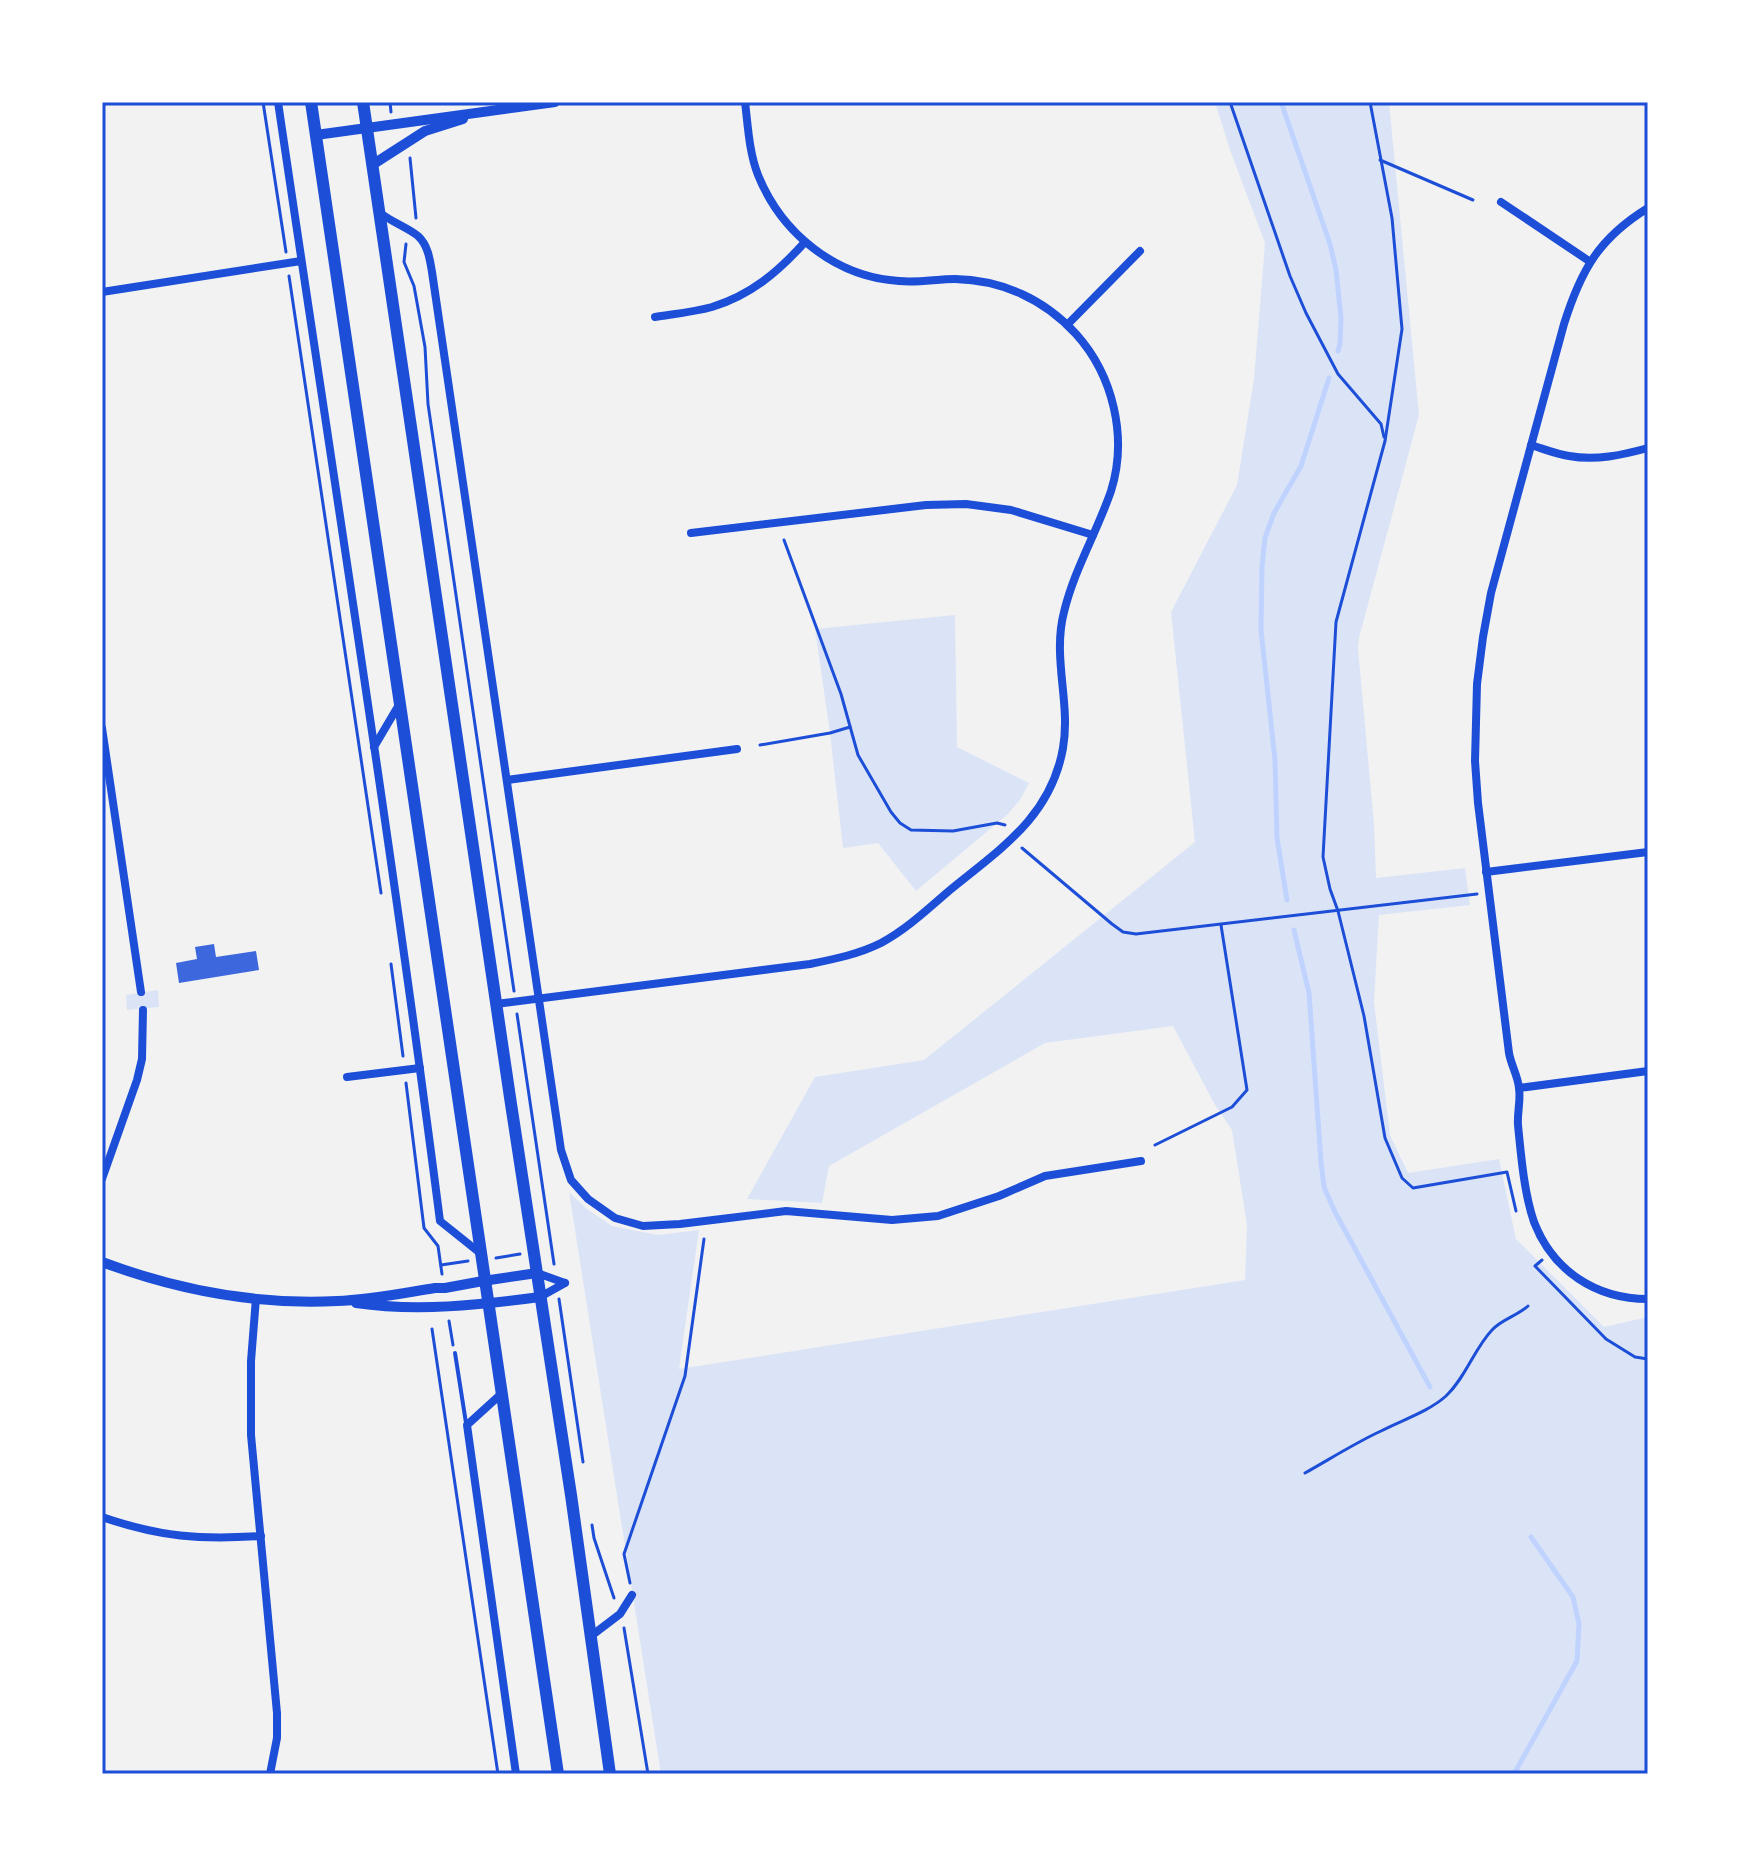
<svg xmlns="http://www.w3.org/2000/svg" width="1750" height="1876" font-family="Raleway,sans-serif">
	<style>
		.green { fill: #dbe4f7 }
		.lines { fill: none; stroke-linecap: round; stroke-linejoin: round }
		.stream { stroke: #bfd3fe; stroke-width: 5 }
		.building { fill: #3d67dc }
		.path { stroke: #1d4ed8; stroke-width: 3 }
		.service { stroke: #1d4ed8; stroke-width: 4 }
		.minor { stroke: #1d4ed8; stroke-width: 8 }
		.tertiary { stroke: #1d4ed8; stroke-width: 10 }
		.primary { stroke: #1d4ed8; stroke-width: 12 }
		.neatline { fill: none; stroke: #1d4ed8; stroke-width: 3 }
	</style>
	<rect width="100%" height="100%" fill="#f2f2f2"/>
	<g class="green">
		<path d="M1215,102h174l30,313 -60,223 -1,10 16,176 2,54 89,-10 5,37 -91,10 -5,87 16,133 18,38 91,-14 17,80 88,88 44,-10v457h-987l-92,-582 18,17 25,17 46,9 41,-5 -20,139 566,-89 2,-55 -15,-95 -17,-25 -42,-79 -128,17 -216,123 -7,37 -75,-4 68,-122 109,-17 271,-218 -24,-230 66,-127 17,-106 11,-136 -35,-93z"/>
		<path d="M955,615l2,132 72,36 -9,17 -12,14 -92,77 -38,-48 -35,5 -13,-115 -15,-104z"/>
		<path d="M158,990l1,17 -32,3 -1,-15z"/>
	</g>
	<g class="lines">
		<g class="stream">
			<path d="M1281,102l49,142 6,26 5,48 -1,26 -2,7"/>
			<path d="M1287,900l-10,-62 -2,-78 -14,-130 1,-64 3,-28 9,-25 27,-47 28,-88"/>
			<path d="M1294,930l15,63 12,169 3,25 11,25 95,175"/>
			<path d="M1514,1774l63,-113 2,-37 -6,-27 -42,-60"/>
		</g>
	</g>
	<path class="building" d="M214,944l2,13 40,-6 3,19 -80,13 -3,-20 21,-4 -2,-12z"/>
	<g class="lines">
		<g class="path">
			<path d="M263,102l23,150"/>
			<path d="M390,102l1,10"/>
			<path d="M1230,102l60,174 16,37 32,61 43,50 3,13"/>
			<path d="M1370,102l22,116 10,111 -17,112 -49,181 -13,235 7,32 8,22 26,105 21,122 17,40 11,10 94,-16 9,39"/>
			<path d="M410,158l6,60"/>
			<path d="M1380,160l93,40"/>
			<path d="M406,244l-2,18 10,24 11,61 3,57 86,587"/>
			<path d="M289,276l92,617"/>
			<path d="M784,540l57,154 17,61 33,57 9,11 11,7 42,1 44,-8 8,2"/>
			<path d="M760,745l70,-12 20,-6"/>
			<path d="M1022,848l90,76 11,8 13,2 341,-40"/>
			<path d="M391,964l12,92"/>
			<path d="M517,1014l37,250"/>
			<path d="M406,1083l18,145 14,18 4,28"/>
			<path d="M1155,1145l77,-38 15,-17 -26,-165"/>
			<path d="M496,1258l24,-4"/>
			<path d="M1542,1260l-7,6 71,73 29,18 13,2"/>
			<path d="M441,1265l27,-4"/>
			<path d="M559,1299l24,163"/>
			<path d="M449,1321l4,24"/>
			<path d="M432,1329l66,445"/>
			<path d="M1305,1473c25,-14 50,-30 76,-42 21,-11 47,-19 65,-35 20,-19 28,-47 46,-66 10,-11 25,-14 36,-24"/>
			<path d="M592,1525l2,13 20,60"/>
			<path d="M630,1583l-6,-29 61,-178 19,-137"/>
			<path d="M624,1628l24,146"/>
		</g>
		<path class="service" d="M455,1353l11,70"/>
		<g class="minor">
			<path d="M278,102c55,373 114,745 162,1119l40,32"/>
			<path d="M1501,202l88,59"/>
			<path d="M1648,208c-49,30 -67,62 -84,116l-73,269 -8,44 -6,47 -2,77 3,42 31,250c2,12 9,23 10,35 2,12 -2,25 -1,37 3,30 6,68 16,97 19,49 62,77 114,77"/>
			<path d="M379,212c12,10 28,15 39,24 10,9 12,24 14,36l129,878 10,30 17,19 27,19 28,8 37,-2 106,-13 106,9 46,-4 61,-20 46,-20 96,-15"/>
			<path d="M102,292l199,-31"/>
			<path d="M655,317c19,-3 39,-5 57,-10 39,-12 66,-35 93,-65"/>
			<path d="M1067,325l73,-74"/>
			<path d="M1531,445c13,4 25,9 38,11 27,5 53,-1 79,-8"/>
			<path d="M691,533l235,-28 40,-1 45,6 82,25"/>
			<path d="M102,728l39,264"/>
			<path d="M374,747l26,-44"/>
			<path d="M507,780l230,-31"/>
			<path d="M1486,872l162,-20"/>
			<path d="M496,1004l314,-40c25,-5 49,-10 71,-21 26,-14 48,-35 69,-53 50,-41 101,-73 113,-142 8,-45 -11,-90 1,-136 10,-42 33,-80 47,-121 17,-54 2,-116 -35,-157 -32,-35 -74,-54 -121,-55 -18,0 -37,4 -56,2 -63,-4 -117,-47 -141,-106 -9,-23 -10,-49 -13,-73"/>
			<path d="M347,1077l73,-9"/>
			<path d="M1519,1088l129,-17"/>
			<path d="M102,1179l35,-99 5,-21 1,-49"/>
			<path d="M537,1273l28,10"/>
			<path d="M540,1297l25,-14"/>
			<path d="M256,1298l-5,63v74l26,278v25l-7,36"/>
			<path d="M500,1395l-33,30 49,349"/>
			<path d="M102,1517c58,20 98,23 159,19"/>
			<path d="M591,1636l29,-22 12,-19"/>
		</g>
		<g class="tertiary">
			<path d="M316,135l239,-33"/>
			<path d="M372,165l53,-34 38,-12"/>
			<path d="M102,1262c75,28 156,43 235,39 33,-1 66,-8 98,-13h10l38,-7 54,-8"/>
			<path d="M356,1303c61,9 124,2 184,-6"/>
		</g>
		<g class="primary">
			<path d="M311,102c85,557 163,1115 247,1672"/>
			<path d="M363,102l148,1002 60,391 39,279"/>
		</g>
	</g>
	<rect width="1750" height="1876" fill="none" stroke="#ffffff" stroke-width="208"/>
	<rect x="104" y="104" width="1542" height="1668" class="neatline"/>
</svg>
